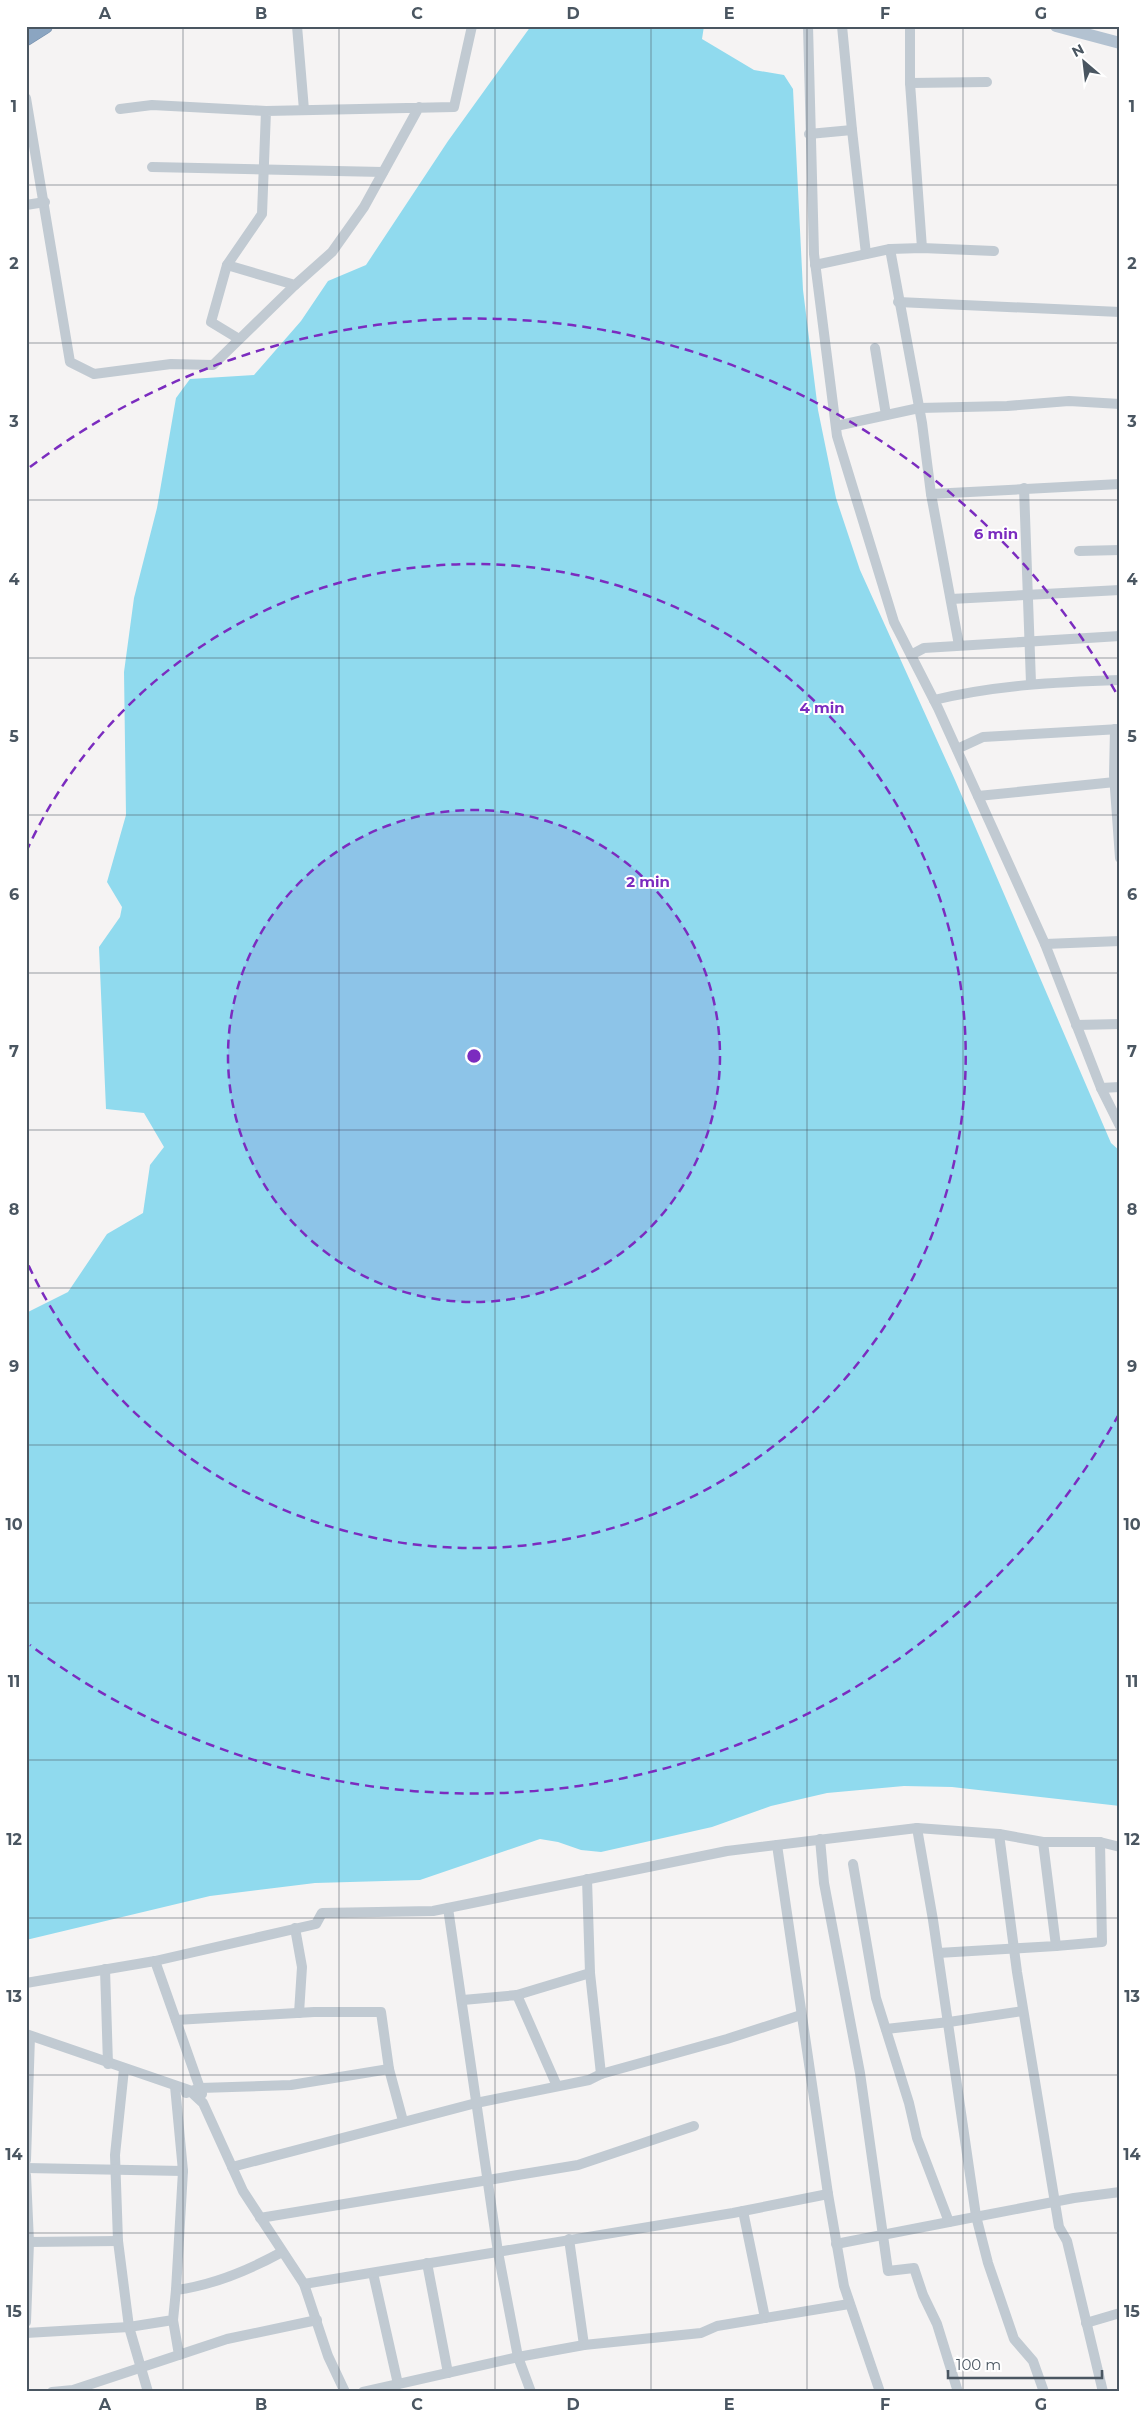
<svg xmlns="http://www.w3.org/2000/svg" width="1146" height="2418" font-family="Montserrat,sans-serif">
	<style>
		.water { fill: #90daee }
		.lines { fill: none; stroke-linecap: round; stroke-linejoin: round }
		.highway-casing { stroke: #7690ad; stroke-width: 16 }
		.minor { stroke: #c1cad2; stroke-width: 10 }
		.major { stroke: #b3c2d1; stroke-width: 12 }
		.highway { stroke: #8ba5c1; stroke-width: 15 }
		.grid { fill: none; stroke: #4a5661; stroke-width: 1; stroke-opacity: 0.55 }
		.ring { fill: none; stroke: #7b2cbf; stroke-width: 2.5; stroke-dasharray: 9 6 }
		.centre { fill: #7b2cbf; stroke: #fff; stroke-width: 2.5 }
		.ring-label { font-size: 15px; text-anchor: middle; font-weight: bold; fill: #7b2cbf; stroke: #fff; stroke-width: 4; stroke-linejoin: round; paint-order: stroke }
		.neatline { fill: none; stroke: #4a5661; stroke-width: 2 }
		.grid-label { font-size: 16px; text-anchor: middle; font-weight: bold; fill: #4a5661 }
	</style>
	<rect width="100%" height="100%" fill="#f5f3f3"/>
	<path class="water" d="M531,26h173l-2,13 52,31 30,5 9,14 10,201 15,120 18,88 24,72 95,210 156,363 9,8v655l-168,-19 -48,-1 -77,7 -56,13 -59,21 -111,25 -20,-2 -23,-8 -18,-3 -120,41 -105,3 -105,13 -184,44v-627l42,-21 39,-58 36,-21 7,-48 14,-18 -20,-34 -38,-4 -7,-162 21,-30 2,-10 -15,-25 19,-67 -2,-143 10,-74 23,-90 19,-110 14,-19 64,-4 47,-54 27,-40 38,-16 82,-124z"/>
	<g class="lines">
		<g class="highway-casing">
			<path id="highway" d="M26,38l19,-12"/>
		</g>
		<g class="minor">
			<path d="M297,26l7,84"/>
			<path d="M808,26l6,228 23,182 57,186 44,86 107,236"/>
			<path d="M910,26v57l12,165"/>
			<path d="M910,83l77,-1"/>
			<path d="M26,98l44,264 24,12 77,-10 42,1 82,-80"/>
			<path d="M419,107l-55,100 -32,45 -37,33 -68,-20 35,-51 4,-103 188,-4 18,-81"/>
			<path d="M120,109l32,-4 114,6"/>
			<path d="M852,130l14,124"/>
			<path d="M809,134l43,-4 -10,-104"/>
			<path d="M152,167l231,5"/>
			<path d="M26,205l19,-3"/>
			<path d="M890,249l32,174 9,71 28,151"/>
			<path d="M227,265l-16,57 28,17"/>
			<path d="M815,265l75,-16 32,-1 72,3"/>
			<path d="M898,302l222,10"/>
			<path d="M875,348l11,67"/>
			<path d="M836,426l83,-18 88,-2 62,-5 51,3"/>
			<path d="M1024,488l7,195"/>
			<path d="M931,494l189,-10"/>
			<path d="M1079,551l41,-1"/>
			<path d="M951,599l169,-9"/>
			<path d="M911,655l13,-7 196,-12"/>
			<path d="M934,700c62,-15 123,-18 186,-20"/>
			<path d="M1115,729l-1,46 6,83"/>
			<path d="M957,749l26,-12 137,-8"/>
			<path d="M978,796l137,-14"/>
			<path d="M1120,941l-75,3 56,144 19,38"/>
			<path d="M1076,1025l44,-1"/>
			<path d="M1101,1088l19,-1"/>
			<path d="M917,1828l16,92 43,296 12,47 26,76 19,22 11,31"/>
			<path d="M999,1834l18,138 42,255 8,14 36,151"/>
			<path d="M820,1839l4,44 36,190 28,198 26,-3 9,27 14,29 21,68"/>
			<path d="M777,1845l51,349 16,92 36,106"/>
			<path d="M853,1864l23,134 33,105 8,35 32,84 125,-24 46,-6"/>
			<path d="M587,1879l3,94 11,101"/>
			<path d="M448,1908l50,344 20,105 13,35"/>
			<path d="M295,1928l7,39 -3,46"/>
			<path d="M1056,1946l46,-4 -2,-100"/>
			<path d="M938,1953l118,-7 -13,-104"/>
			<path d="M155,1961l47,133"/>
			<path d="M105,1969l3,95"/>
			<path d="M26,1983l129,-22 161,-37 6,-11 111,-2 294,-60 190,-23 82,6 44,8h57l20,5"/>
			<path d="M517,1995l73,-22"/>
			<path d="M463,2000l54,-5 40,91"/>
			<path d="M176,2020l138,-8h67l8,57 14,52"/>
			<path d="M886,2029l63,-7 74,-11"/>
			<path d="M26,2034l163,56 14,13 40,88 61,93 24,72 17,36"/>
			<path d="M124,2069l-9,86 3,86 11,86 19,65"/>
			<path d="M186,2093l14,-5 91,-3 98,-16"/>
			<path d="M26,2160l4,-124"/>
			<path d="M232,2167l244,-64 113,-23 12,-6 126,-35 74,-24"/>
			<path d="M26,2168l157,3 -8,-85"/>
			<path d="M26,2175l3,67 -3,80"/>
			<path d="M743,2211l22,107"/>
			<path d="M260,2218l318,-53 116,-39"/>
			<path d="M569,2239l15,106"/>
			<path d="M29,2242l89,-1"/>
			<path d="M836,2244l113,-22"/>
			<path d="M427,2263l21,110"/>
			<path d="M373,2273l25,111"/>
			<path d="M304,2284l429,-71 95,-19"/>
			<path d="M176,2290l7,-119"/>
			<path d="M173,2320l6,35"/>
			<path d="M1086,2323l34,-10"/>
			<path d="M26,2333l103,-6 44,-7 3,-30c38,-5 73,-20 106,-38"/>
			<path d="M52,2392l21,-2 154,-51 90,-19"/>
			<path d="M363,2392l155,-35 66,-12 117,-12 16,-7 132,-22"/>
		</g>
		<path class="major" d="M1056,26l64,17"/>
		<use href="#highway" class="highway"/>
	</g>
	<path class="grid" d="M183,26v2366M339,26v2366M495,26v2366M651,26v2366M807,26v2366M963,26v2366M26,185h1094M26,343h1094M26,500h1094M26,658h1094M26,815h1094M26,973h1094M26,1130h1094M26,1288h1094M26,1445h1094M26,1603h1094M26,1760h1094M26,1918h1094M26,2075h1094M26,2233h1094"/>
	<circle cx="474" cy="1056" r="246" fill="#7b2cbf" fill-opacity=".12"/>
	<g class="ring">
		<circle cx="474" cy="1056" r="246"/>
		<path d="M26 852A492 492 0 1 1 26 1260"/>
		<path d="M1119 1414A738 738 0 0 1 30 1645M30 467A738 738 0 0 1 1119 698"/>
	</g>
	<circle cx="474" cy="1056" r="8" class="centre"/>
	<g class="ring-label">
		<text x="996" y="539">6 min</text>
		<text x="822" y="713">4 min</text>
		<text x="648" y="887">2 min</text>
	</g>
	<rect width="1146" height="2418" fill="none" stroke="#ffffff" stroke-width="55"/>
	<g transform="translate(1084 62) rotate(332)" stroke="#ffffff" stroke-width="4" paint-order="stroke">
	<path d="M0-4L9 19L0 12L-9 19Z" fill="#4a5661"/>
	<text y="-8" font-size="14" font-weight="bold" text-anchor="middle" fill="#4a5661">N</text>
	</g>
	<path d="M948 2370v8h154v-8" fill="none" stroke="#4a5661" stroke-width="2.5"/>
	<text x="956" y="2370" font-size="15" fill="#4a5661" stroke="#ffffff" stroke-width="4" paint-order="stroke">100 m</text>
	<rect x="28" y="28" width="1090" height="2362" class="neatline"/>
	<g class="grid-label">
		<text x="105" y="19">A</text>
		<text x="261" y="19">B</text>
		<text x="417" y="19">C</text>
		<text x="573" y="19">D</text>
		<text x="729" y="19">E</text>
		<text x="885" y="19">F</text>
		<text x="1041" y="19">G</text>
		<text x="14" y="112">1</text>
		<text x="1132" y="112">1</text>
		<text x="14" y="269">2</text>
		<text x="1132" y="269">2</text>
		<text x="14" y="427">3</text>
		<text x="1132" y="427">3</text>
		<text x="14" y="585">4</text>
		<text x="1132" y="585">4</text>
		<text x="14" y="742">5</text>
		<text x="1132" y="742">5</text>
		<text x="14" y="900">6</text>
		<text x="1132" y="900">6</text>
		<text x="14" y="1057">7</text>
		<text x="1132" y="1057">7</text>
		<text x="14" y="1215">8</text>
		<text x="1132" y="1215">8</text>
		<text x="14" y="1372">9</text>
		<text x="1132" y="1372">9</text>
		<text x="14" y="1530">10</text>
		<text x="1132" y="1530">10</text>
		<text x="14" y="1687">11</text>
		<text x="1132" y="1687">11</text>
		<text x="14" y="1845">12</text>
		<text x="1132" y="1845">12</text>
		<text x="14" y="2002">13</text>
		<text x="1132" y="2002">13</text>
		<text x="14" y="2160">14</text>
		<text x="1132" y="2160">14</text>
		<text x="14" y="2317">15</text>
		<text x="1132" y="2317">15</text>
		<text x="105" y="2410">A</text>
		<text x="261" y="2410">B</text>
		<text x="417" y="2410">C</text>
		<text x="573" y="2410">D</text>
		<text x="729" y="2410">E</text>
		<text x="885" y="2410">F</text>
		<text x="1041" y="2410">G</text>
	</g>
</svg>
